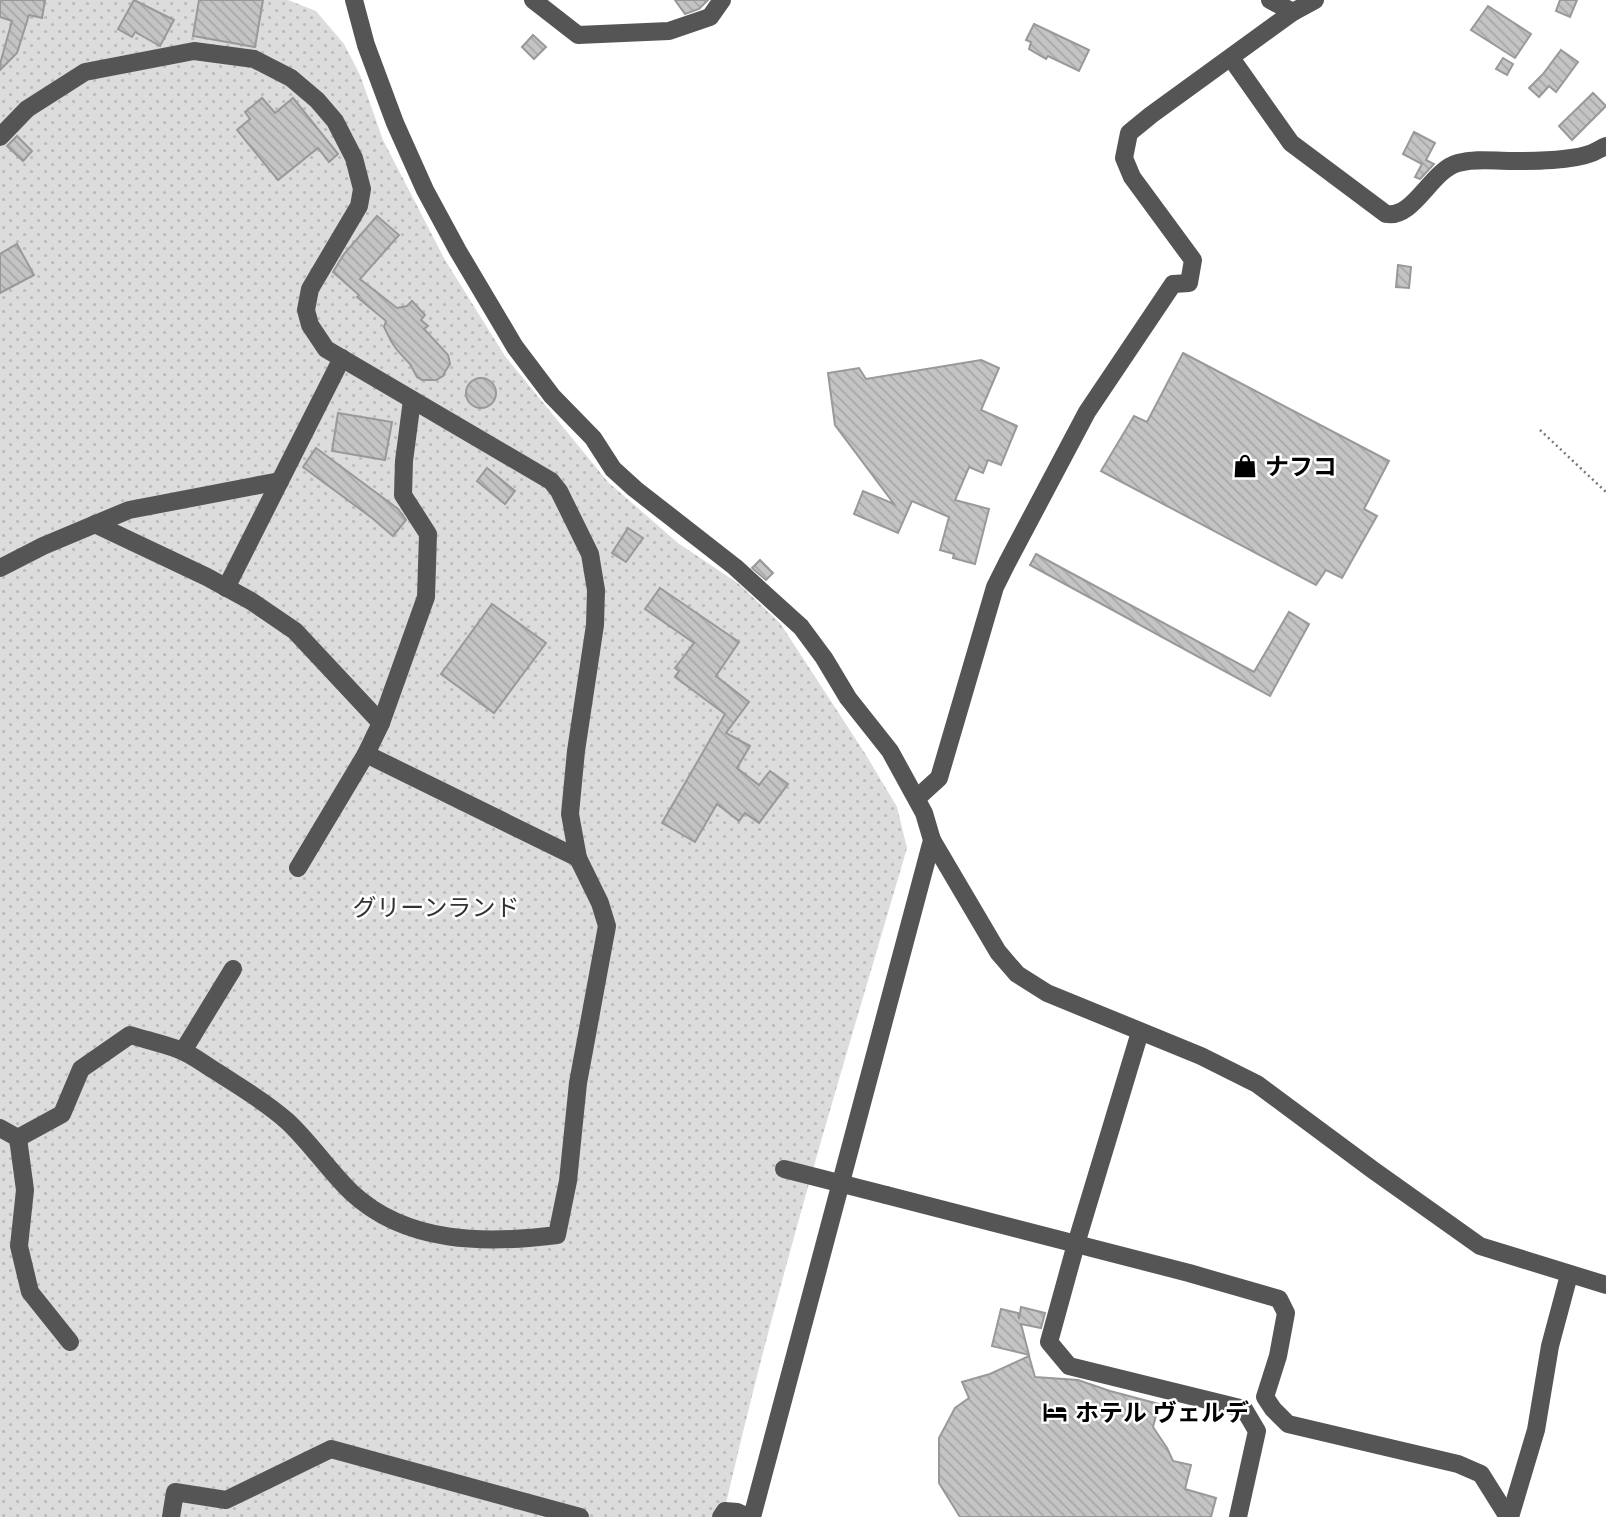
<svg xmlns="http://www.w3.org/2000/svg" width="1606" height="1517" font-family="'Space Grotesk','Noto Sans JP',sans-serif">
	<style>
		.park { fill: url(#park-dots) }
		.building { fill: url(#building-back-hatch); stroke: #999; stroke-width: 2 }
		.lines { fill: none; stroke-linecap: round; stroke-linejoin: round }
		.path { stroke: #777; stroke-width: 2.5; stroke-dasharray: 2 3.5; stroke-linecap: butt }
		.minor { stroke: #555; stroke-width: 18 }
		.minor-bridge { stroke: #555; stroke-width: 18 }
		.labels { text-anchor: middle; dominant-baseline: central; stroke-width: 5; stroke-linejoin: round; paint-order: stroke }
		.poi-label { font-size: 24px; font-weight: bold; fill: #000; stroke: #fff; text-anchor: start }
		.park-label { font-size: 24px; fill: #333; stroke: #fff }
	</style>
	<defs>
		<pattern id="park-dots" width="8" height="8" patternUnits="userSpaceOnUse" patternTransform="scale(1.75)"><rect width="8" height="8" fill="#dcdcdc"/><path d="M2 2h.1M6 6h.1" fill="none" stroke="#bbb" stroke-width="1.8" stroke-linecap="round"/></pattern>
		<pattern id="building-back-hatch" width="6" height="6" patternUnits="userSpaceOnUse" patternTransform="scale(1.75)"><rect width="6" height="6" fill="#c4c4c4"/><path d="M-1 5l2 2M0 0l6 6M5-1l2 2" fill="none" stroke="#a7a7a7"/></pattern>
	</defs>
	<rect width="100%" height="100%" fill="#fff"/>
	<path class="park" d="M0,0h288l28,11 28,33 16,31 23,65 29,56 33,64 60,96 103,126 70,61 61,41 41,39 86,132 31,52 10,41c-65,222 -133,443 -184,669h-723z"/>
	<g class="building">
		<path d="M0,0h45l-3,18 -13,-3 -12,38 -17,17v-6l12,-43 -12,-4z"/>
		<path d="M134,0l40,20 -14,26 -25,-14 -3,5 -14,-8z"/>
		<path d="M199,0h64l-8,47 -62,-11z"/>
		<path d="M675,0h33l-9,9 -14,5z"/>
		<path d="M1560,0h17l-7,17 -14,-6z"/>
		<path d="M1488,6l43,28 -16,24 -44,-28z"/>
		<path d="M1034,24l55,26 -10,21 -31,-15 -2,3 -17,-10 2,-7 -5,-2z"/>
		<path d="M533,35l13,12 -12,12 -12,-12z"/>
		<path d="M1561,50l17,12 -22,30 -7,-6 -10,11 -10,-9 14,-14z"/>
		<path d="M1503,58l10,6 -6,11 -11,-6z"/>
		<path d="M1593,93l13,13 -34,34 -13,-14z"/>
		<path d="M262,98l13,15 18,-15 45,56 -9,8 -11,-14 -40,32 -41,-50 13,-11 -5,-7z"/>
		<path d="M1414,132l21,11 -9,17 8,4 -14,15 -5,-2 7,-13 -19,-10z"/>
		<path d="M17,136l15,15 -9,10 -16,-15z"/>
		<path d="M377,216l22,19 -39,44 37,29 10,-2 5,-5 13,14 -4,5 7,6 -4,3 24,26 1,4 1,5 -4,6 -3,6 -7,4h-14l-5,-3 -7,-13 -13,-14 -6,-9 -7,-14 2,-6 -29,-24 2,-2 -26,-23 11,-18z"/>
		<path d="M17,244l17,31 -34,18v-39z"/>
		<path d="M1398,265l13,2 -2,21 -13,-1z"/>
		<path d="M1183,353l206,108 -25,48 13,7 -35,62 -16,-8 -10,15 -215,-114 33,-55 13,6z"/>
		<path d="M981,360l18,8 -18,42 36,16 -16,39 -13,-5 -5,13 -14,-6 -14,33 34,9 -14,55 -22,-6 1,-4 -14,-4 9,-33 -37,-16 -14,32 -44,-19 9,-23 31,13 -59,-79 -7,-52 31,-5 7,11z"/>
		<circle cx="481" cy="393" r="15"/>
		<path d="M338,413l54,9 -7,38 -53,-9z"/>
		<path d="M316,448l82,61 8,11 -13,16 -21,-18 -69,-51z"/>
		<path d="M487,468l28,23 -10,13 -28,-23z"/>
		<path d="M628,528l15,10 -17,24 -14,-9z"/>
		<path d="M1036,554l218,118 35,-60 20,12 -39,72 -240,-131z"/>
		<path d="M760,560l13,13 -7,7 -14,-12z"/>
		<path d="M660,588l79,54 -23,34 33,26 -23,31 24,13 -13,22 22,17 11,-14 18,13 -29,39 -14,-10 -6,8 -22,-17 -22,38 -33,-19 63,-109 -50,-37 4,-6 -4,-3 19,-25 -49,-34z"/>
		<path d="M492,604l54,39 -52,70 -53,-39z"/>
		<path d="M1021,1307l24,6 -4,15 -20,-4 8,31 -37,-9 9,-37 17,4 1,6z"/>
		<path d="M1029,1356l6,21 43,3 32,11 49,13 -6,23 14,21 6,13 18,4 -6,24 31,9 -5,19h-251l-21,-34v-45l16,-30 14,-10 -7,-16 28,-8z"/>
	</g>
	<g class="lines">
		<path class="path" d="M1540,430l66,62"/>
		<g class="minor">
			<path d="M354,0l12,45 29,78 30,67 33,61 57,96 37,49 41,42 20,31 22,20 100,78 66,60 23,31 24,40 42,53 34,62 8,27 -180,677"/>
			<path d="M533,0l45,35 91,-4 41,-14 12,-17"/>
			<path d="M1270,0l23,12"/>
			<path d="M1231,58l60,85 95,71c28,5 45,-44 72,-51 18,-5 35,-2 54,-2 21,0 60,0 80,-8 5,-2 9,-5 14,-7"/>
			<path d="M0,137l27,-28 58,-37 109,-21 60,8 37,19 26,22 18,21 19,37 8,31 -3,17 -49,83 -4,21 4,15 16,24 225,132 8,10 31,63 6,36 -1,35 -19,126 -6,63 8,44 22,45 7,23 -29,157 -10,98 -11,54c-71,9 -151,9 -206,-43 -23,-22 -41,-50 -64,-71 -21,-19 -47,-34 -70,-49 -12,-7 -24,-17 -37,-22 -16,-6 -34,-10 -50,-15l-49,34 -19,45 -44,24"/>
			<path d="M95,524l112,53 44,24 44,30 86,92"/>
			<path d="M0,568l43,-22 86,-36 151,-29"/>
			<path d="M226,588l116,-230"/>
			<path d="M366,754l212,104"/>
			<path d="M917,798l22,-20 56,-191 12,-24 80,-151 86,-128 16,-1 4,-23 -61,-83 -8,-19 5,-25 22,-18 142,-103 22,-12"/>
			<path d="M932,840l66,112 19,22 30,19 154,63 56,28 116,86 107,76 126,39"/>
			<path d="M298,868l68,-114 15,-31 45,-126 2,-63 -25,-39 1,-34 8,-61"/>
			<path d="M1140,1032l-64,212 -27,98 20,24 175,43 13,22 -19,86"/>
			<path d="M183,1051l50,-82"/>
			<path d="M0,1128l18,10"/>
			<path d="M18,1138l7,52 -6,56 11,46 40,50"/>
			<path d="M886,1195l303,78 90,26 7,14 -8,43 -13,41 8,12 15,15 170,40 23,10 27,43"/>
			<path d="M171,1517l4,-25 51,8 105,-51 249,68"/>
			<path d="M721,1517l4,-6 12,1 11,5"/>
			<path d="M1510,1517l26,-87 14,-84 19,-71"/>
		</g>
		<path class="minor-bridge" d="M784,1169l102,26"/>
	</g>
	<defs>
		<g id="shop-bare" transform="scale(1.89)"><path d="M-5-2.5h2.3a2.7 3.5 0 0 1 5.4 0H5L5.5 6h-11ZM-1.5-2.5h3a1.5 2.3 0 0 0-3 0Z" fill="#000" stroke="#fff" stroke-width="2.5" paint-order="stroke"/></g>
		<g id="hotel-bare" transform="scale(1.89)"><path d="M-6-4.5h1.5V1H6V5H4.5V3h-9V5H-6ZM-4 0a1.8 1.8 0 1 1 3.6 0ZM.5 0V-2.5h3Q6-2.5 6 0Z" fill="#000" stroke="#fff" stroke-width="2.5" paint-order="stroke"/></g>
	</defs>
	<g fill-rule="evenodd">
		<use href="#shop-bare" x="1245" y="466"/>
		<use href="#hotel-bare" x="1055" y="1412"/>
	</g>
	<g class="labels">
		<g class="poi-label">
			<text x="1265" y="466">ナフコ</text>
			<text x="1075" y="1412">ホテル ヴェルデ</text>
		</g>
		<g class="park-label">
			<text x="436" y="907">グリーンランド</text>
		</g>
	</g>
</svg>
